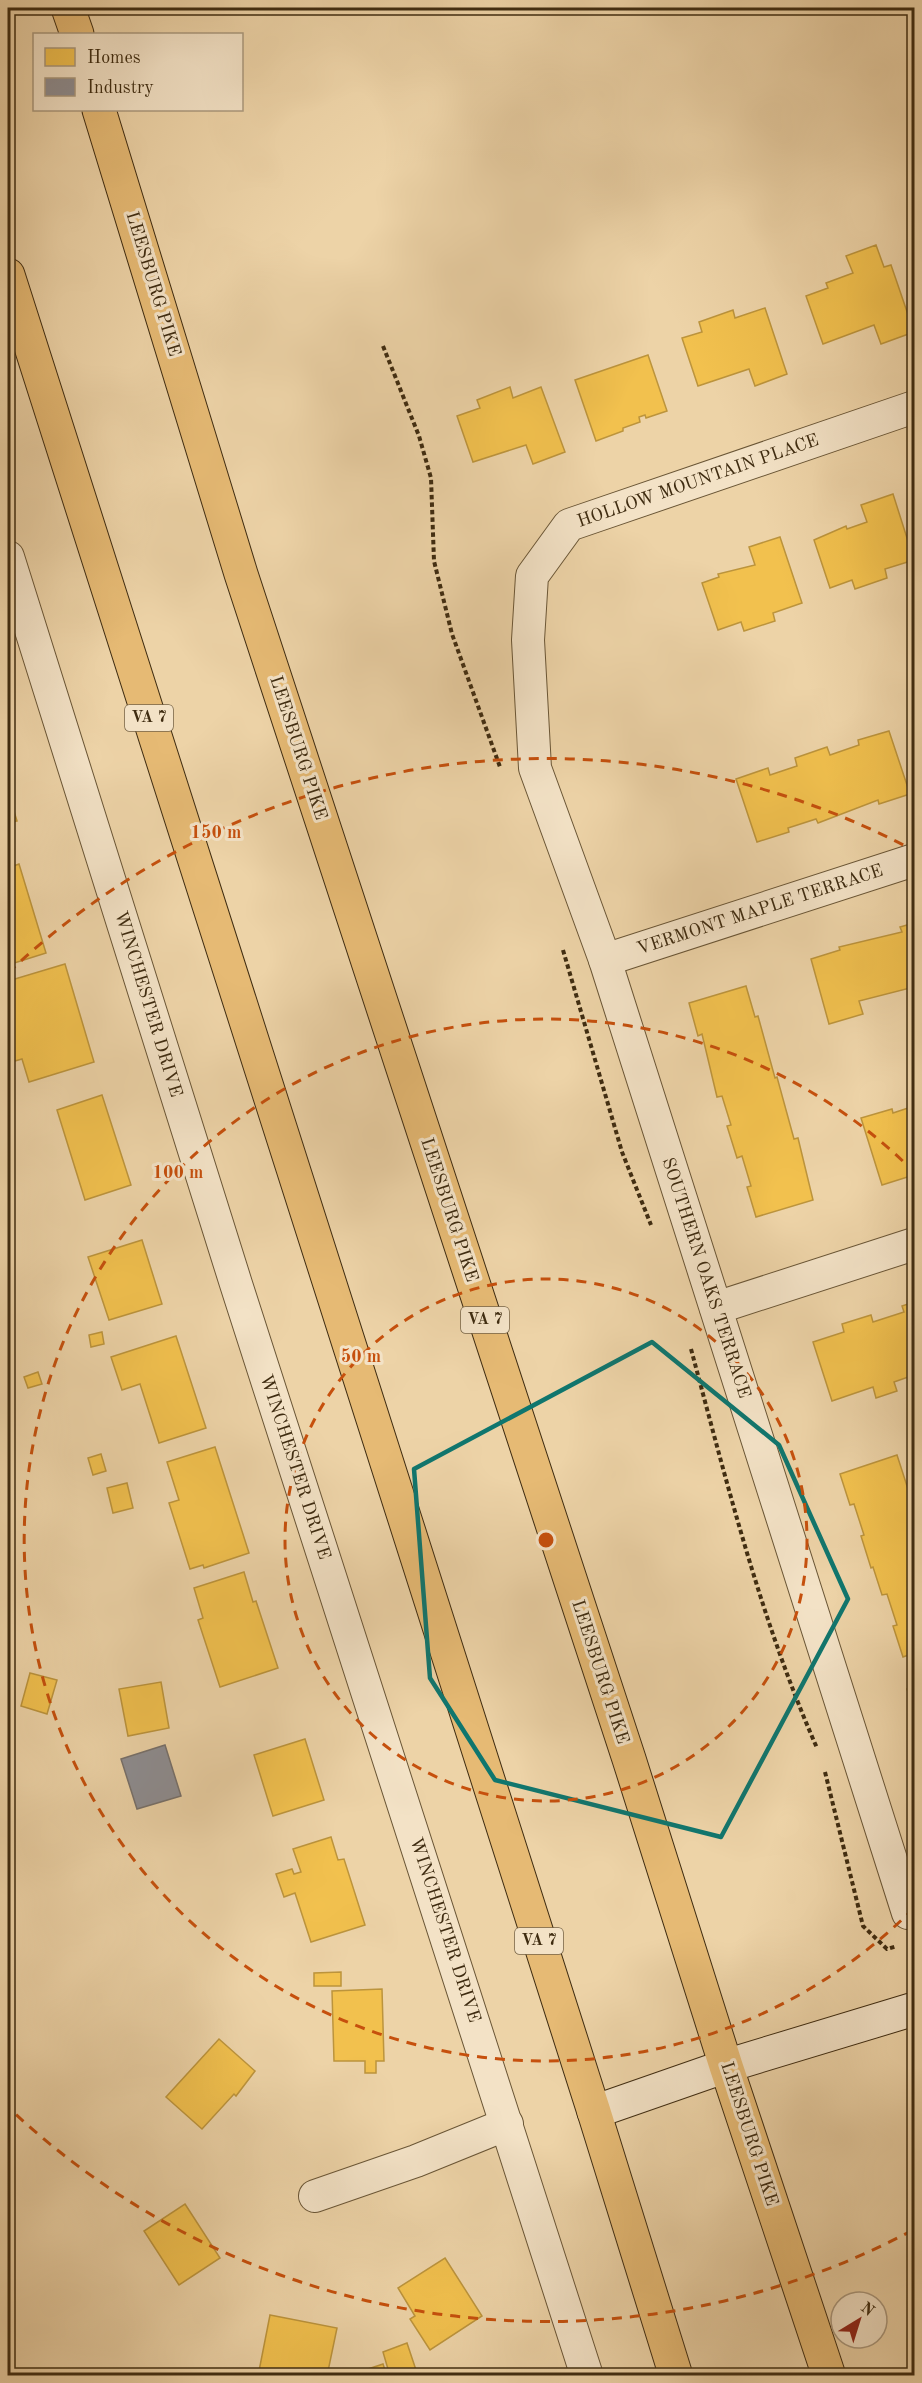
<svg xmlns="http://www.w3.org/2000/svg" width="922" height="2383" font-family="'Old Standard TT',serif">
	<style>
		.homes { fill: #f2c14e; stroke: #bc943c; stroke-width: 1.5 }
		.industry { fill: #8d8d92; stroke: #76706b; stroke-width: 1.5 }
		.lines { fill: none; stroke-linecap: round; stroke-linejoin: round }
		.street-casing { stroke: #6a5636; stroke-width: 34 }
		.secondary-casing { stroke: #3f2c11; stroke-width: 35 }
		.highway-casing { stroke: #3f2c11; stroke-width: 35 }
		.path { stroke: #3f2c11; stroke-width: 4; stroke-dasharray: 4.5 3; stroke-linecap: butt }
		.street { stroke: #f3e2c6; stroke-width: 32 }
		.secondary { stroke: #f3e2c6; stroke-width: 33 }
		.highway { stroke: #e6ba74; stroke-width: 33 }
		.marked { fill: none; stroke: #0f766e; stroke-width: 4.5; stroke-linejoin: round }
		.ring { fill: none; stroke: #c6500d; stroke-width: 3; stroke-dasharray: 10 8 }
		.labels { text-anchor: middle; dominant-baseline: central; stroke-width: 6; stroke-linejoin: round; paint-order: stroke }
		.shield { fill: #f3e2c6; stroke: #756347; stroke-width: 1.5 }
		.shield-label { font-size: 16px; font-weight: bold; fill: #3f2c11 }
		.street-label { font-size: 18px; fill: #3f2c11; stroke: #f3e2c6 }
		.centre { fill: #c6500d; stroke: #f3e2c6; stroke-width: 3 }
		.ring-label { font-size: 18px; text-anchor: middle; font-weight: bold; fill: #c6500d; stroke: #f3e2c6; stroke-width: 6; stroke-linejoin: round; paint-order: stroke }
	</style>
	<rect width="100%" height="100%" fill="#edd3a7"/>
	<filter id="stains"><feTurbulence type="fractalNoise" baseFrequency=".00333" numOctaves="4"/><feColorMatrix values="0 0 0 0 .2 0 0 0 0 .09 0 0 0 0 .02 0 0 0 .5 -.17"/></filter>
	<radialGradient id="worn" r=".72"><stop offset=".6" stop-color="#630" stop-opacity="0"/><stop offset="1" stop-color="#630" stop-opacity=".3"/></radialGradient>
	<g class="homes">
		<path d="M876,245l8,22 7,-2 23,67 -33,12 -7,-19 -51,19 -17,-48 22,-8 -2,-5 27,-10 -7,-17z"/>
		<path d="M765,308l22,66 -32,12 -6,-17 -51,17 -16,-48 20,-6 -3,-10 34,-12 2,8z"/>
		<path d="M648,355l19,56 -21,7 -1,-3 -6,2 1,5 -17,6v3l-27,10 -21,-61z"/>
		<path d="M510,387l3,11 28,-11 24,65 -32,12 -7,-19 -53,17 -16,-46 23,-8 -3,-8z"/>
		<path d="M893,494l21,66 -29,9 2,9 -32,11 -3,-9 -22,8 -16,-48 32,-14 1,3 20,-7 -6,-17z"/>
		<path d="M780,537l22,66 -29,10 2,8 -31,10 -3,-9 -23,8 -16,-47 17,-6 -1,-3 37,-9 -6,-18z"/>
		<path d="M889,731l21,63 -31,10 -1,-4 -60,23 -2,-4 -28,9 1,4 -32,10 -21,-63 32,-11 2,7 27,-9 -2,-8 32,-11 3,8 29,-10 -1,-5z"/>
		<path d="M8,792l9,29 -9,2z"/>
		<path d="M19,864l27,89 -38,12v-97z"/>
		<path d="M914,923v64l-55,14 4,13 -34,10 -18,-65 29,-9 -1,-3 63,-15 -2,-5z"/>
		<path d="M65,964l29,98 -65,20 -7,-23 -14,4v-82z"/>
		<path d="M746,986l9,31 3,-1 17,62 2,-1 17,62 4,-1 15,62 -57,17 -9,-30 4,-1 -9,-30 -5,2 -10,-32 4,-1 -9,-29 -5,1 -15,-63 -4,2 -9,-33z"/>
		<path d="M102,1095l29,90 -46,15 -28,-90z"/>
		<path d="M914,1106v69l-32,10 -21,-67 31,-9 1,4z"/>
		<path d="M142,1240l20,64 -53,16 -21,-63z"/>
		<path d="M914,1302v73l-20,7 3,9 -21,7 -3,-11 -41,14 -19,-59 31,-10 -2,-8 29,-9 2,7 31,-10 -2,-6z"/>
		<path d="M102,1332l2,12 -13,3 -2,-12z"/>
		<path d="M176,1336l30,92 -47,15 -19,-59 -18,6 -11,-33z"/>
		<path d="M38,1372l4,12 -14,4 -4,-11z"/>
		<path d="M215,1447l34,106 -45,15 -1,-3 -13,4 -21,-66 10,-3 -12,-38z"/>
		<path d="M101,1454l5,17 -13,4 -5,-17z"/>
		<path d="M897,1455l11,34 3,-1 3,11v154l-11,4 -10,-31 4,-1 -10,-31 -5,1 -9,-28 -2,1 -10,-32 3,-1 -10,-31 -4,1 -10,-31z"/>
		<path d="M127,1483l6,25 -20,5 -6,-25z"/>
		<path d="M244,1572l9,30 3,-1 22,67 -58,19 -22,-67 5,-2 -9,-30z"/>
		<path d="M30,1673l27,7 -10,34 -26,-8z"/>
		<path d="M161,1682l8,46 -41,8 -9,-47z"/>
		<path d="M914,1687v23l-7,-21z"/>
		<path d="M305,1739l19,61 -51,16 -19,-61z"/>
		<path d="M331,1837l7,23 6,-1 21,66 -54,17 -16,-49 -11,4 -8,-23 16,-5 2,5 7,-2 -8,-23z"/>
		<path d="M341,1972v14h-27v-13z"/>
		<path d="M382,1989l2,72h-8v12h-11v-12h-31l-2,-70z"/>
		<path d="M219,2039l36,32 -19,25 -2,-2 -32,35 -36,-32z"/>
		<path d="M185,2204l35,54 -41,27 -35,-54z"/>
		<path d="M445,2258l37,58 -52,34 -20,-31 5,-3 -17,-28z"/>
		<path d="M270,2315l67,13 -10,48h-69z"/>
		<path d="M407,2343l11,33h-28l-7,-24z"/>
		<path d="M383,2364l4,12 -37,-1z"/>
	</g>
	<path class="industry" d="M165,1745l16,51 -44,13 -16,-50z"/>
	<g class="lines">
		<g class="street-casing">
			<g id="street">
				<path d="M8,557l228,727 351,1092"/>
				<path d="M605,960l309,-100"/>
				<path d="M716,1308l198,-64"/>
				<path d="M908,1913l-303,-953 -70,-192 -7,-128 4,-64 37,-51 345,-118"/>
				<path d="M315,2196l101,-35 91,-37"/>
			</g>
		</g>
		<g class="secondary-casing">
			<path id="secondary" d="M594,2112l132,-46 188,-57"/>
		</g>
		<g class="highway-casing">
			<g id="highway">
				<path d="M68,8l9,26"/>
				<path d="M99,110l142,464 388,1185 97,307 103,310"/>
				<path d="M8,275l586,1837 82,264"/>
			</g>
		</g>
		<g class="path">
			<path d="M383,346l36,90 12,42 3,83 18,73 48,133"/>
			<path d="M563,950l59,202 29,73"/>
			<path d="M691,1349c36,134 70,272 126,399"/>
			<path d="M825,1772l38,154 24,23 10,-3"/>
		</g>
		<use href="#street" class="street"/>
		<use href="#secondary" class="secondary"/>
		<use href="#highway" class="highway"/>
	</g>
	<path class="marked" d="M652,1342l127,103 69,154 -127,238 -226,-57 -65,-102 -16,-209z"/>
	<g class="ring">
		<circle cx="546" cy="1540" r="261"/>
		<path d="M914 1908A521 521 0 1 1 914 1172"/>
		<path d="M913 2230A782 782 0 0 1 8 2107M8 973A782 782 0 0 1 913 850"/>
	</g>
	<g class="labels">
		<g class="shield">
			<rect x="125" y="705" width="48" height="26" rx="4.5"/>
			<rect x="461" y="1307" width="48" height="26" rx="4.5"/>
			<rect x="515" y="1928" width="48" height="26" rx="4.5"/>
		</g>
		<g class="shield-label">
			<text x="149" y="718">VA 7</text>
			<text x="485" y="1320">VA 7</text>
			<text x="539" y="1941">VA 7</text>
		</g>
		<g class="street-label">
			<text transform="translate(153 284) rotate(73)">LEESBURG PIKE</text>
			<text transform="translate(698 481) rotate(-19)">HOLLOW MOUNTAIN PLACE</text>
			<text transform="translate(298 748) rotate(72)">LEESBURG PIKE</text>
			<text transform="translate(760 910) rotate(-18)">VERMONT MAPLE TERRACE</text>
			<text transform="translate(148 1004) rotate(73)">WINCHESTER DRIVE</text>
			<text transform="translate(449 1210) rotate(72)">LEESBURG PIKE</text>
			<text transform="translate(706 1278) rotate(72)">SOUTHERN OAKS TERRACE</text>
			<text transform="translate(295 1467) rotate(72)">WINCHESTER DRIVE</text>
			<text transform="translate(600 1672) rotate(72)">LEESBURG PIKE</text>
			<text transform="translate(445 1930) rotate(72)">WINCHESTER DRIVE</text>
			<text transform="translate(749 2134) rotate(72)">LEESBURG PIKE</text>
		</g>
	</g>
	<circle cx="546" cy="1540" r="9" class="centre"/>
	<g class="ring-label">
		<text x="216" y="838">150 m</text>
		<text x="178" y="1178">100 m</text>
		<text x="361" y="1362">50 m</text>
	</g>
	<rect width="922" height="2383" fill="none" stroke="#edd3a7" stroke-width="30"/>
	<rect x="9" y="9" width="904" height="2365" fill="none" stroke="#3f2c11" stroke-width="3"/>
	<rect x="15" y="15" width="892" height="2353" fill="none" stroke="#3f2c11" stroke-width="1.5"/>
	<rect x="33" y="33" width="210" height="78" fill="#f3e2c6" stroke="#ab997e" stroke-width="1.5"/>
	<rect x="45" y="48" width="30" height="18" fill="#f2c14e" stroke="#ab997e" stroke-width="1.5"/>
	<text x="87" y="63" font-size="18" fill="#3f2c11">Homes</text>
	<rect x="45" y="78" width="30" height="18" fill="#8d8d92" stroke="#ab997e" stroke-width="1.5"/>
	<text x="87" y="93" font-size="18" fill="#3f2c11">Industry</text>
	<g transform="translate(859 2320) rotate(38)"><circle r="28" fill="#f3e2c6" stroke="#ab997e" stroke-width="1.5"/>
	<path d="M0-4.5L10 22L0 15L-10 22Z" fill="#8f2418"/>
	<text y="-9" font-size="16" font-weight="bold" text-anchor="middle" fill="#3f2c11">N</text>
	</g>
	<rect width="100%" height="100%" filter="url(#stains)"/>
	<rect width="100%" height="100%" fill="url(#worn)"/>
</svg>
